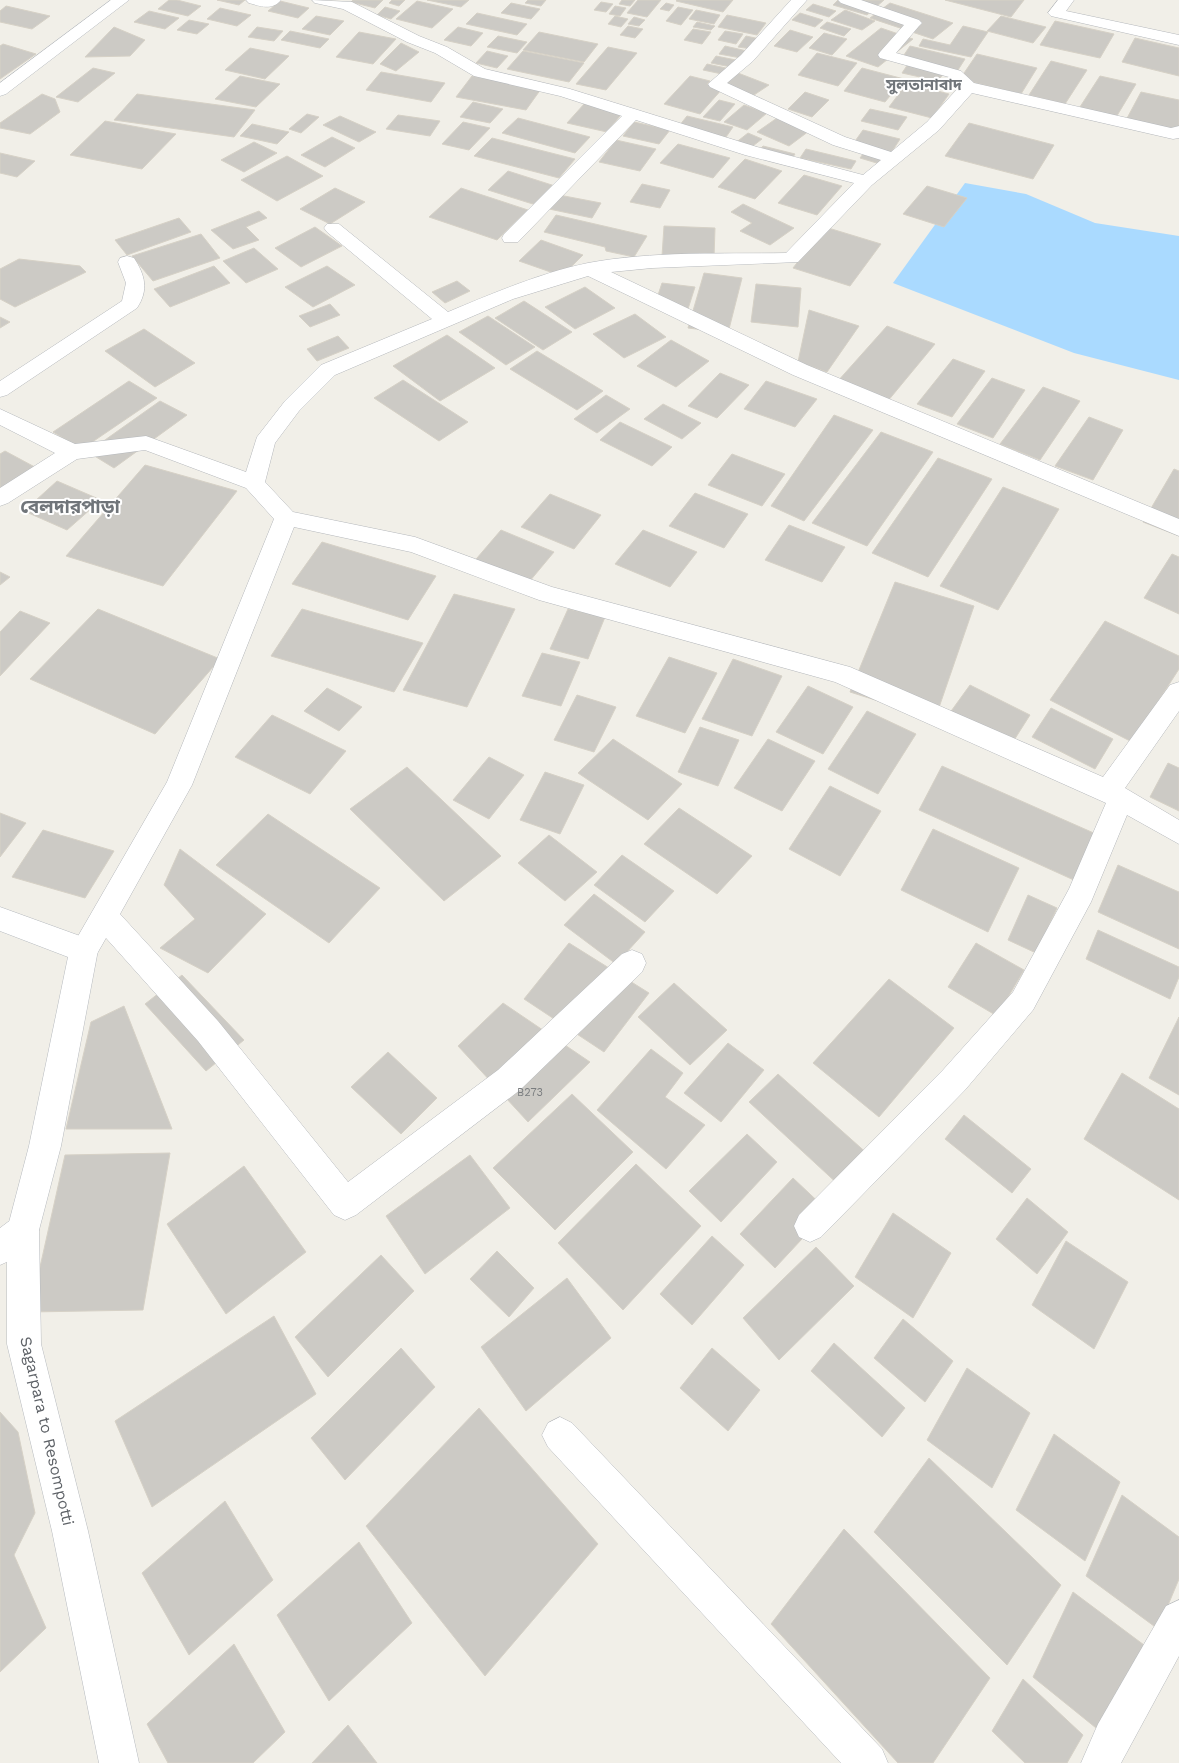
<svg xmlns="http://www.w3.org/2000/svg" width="1179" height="1763" font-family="'Work Sans','Noto Sans Bengali',sans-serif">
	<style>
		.water { fill: #aadaff }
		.building { fill: #cccac5; stroke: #d6d1c6 }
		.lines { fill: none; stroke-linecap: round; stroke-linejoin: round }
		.street-casing { stroke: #b5b8bc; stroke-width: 1 }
		.secondary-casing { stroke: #b6babf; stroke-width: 1 }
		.street { fill: #fff; fill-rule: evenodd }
		.secondary { fill: #fff; fill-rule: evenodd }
		.labels { text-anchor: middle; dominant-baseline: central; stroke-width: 4; stroke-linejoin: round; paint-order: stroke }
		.number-label { font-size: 11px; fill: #7a7d7f }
		.far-district-label { font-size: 16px; font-weight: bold; fill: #70757a; stroke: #fff }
		.near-street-label { font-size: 16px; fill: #5f6368; stroke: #fff }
		.district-label { font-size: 19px; font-weight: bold; fill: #70757a; stroke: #fff }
	</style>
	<rect width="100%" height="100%" fill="#f1efe8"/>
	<path class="water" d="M965,183l61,11 69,29 84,13v144l-105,-27 -181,-70z"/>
	<g class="building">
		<path d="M169,0h8l24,6 -13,10 -30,-7z"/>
		<path d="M217,0h28l-6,5z"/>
		<path d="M353,0h30l-8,8 -24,-6z"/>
		<path d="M392,0h13l-6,6 -10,-3z"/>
		<path d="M427,0h42l-8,7z"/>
		<path d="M528,0h18l-5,6 -16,-3z"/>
		<path d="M622,0h13l-5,6 -11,-2z"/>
		<path d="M638,0h23l-14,17 -20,-4z"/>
		<path d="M677,0h56l-10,12 -47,-11z"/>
		<path d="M838,0h46l-17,15 -34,-10z"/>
		<path d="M945,0h79l-13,17z"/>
		<path d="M280,1l29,7 -11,10 -30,-7z"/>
		<path d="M417,1l36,8 -21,19 -36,-9z"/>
		<path d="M601,2l12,2 -7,8 -12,-2z"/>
		<path d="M511,3l29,6 -9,10 -30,-6z"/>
		<path d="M666,3l8,2 -5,6 -9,-2z"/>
		<path d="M890,3l63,20 -20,16 -63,-21z"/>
		<path d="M813,4l23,7 -7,6 -23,-7z"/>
		<path d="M6,6l44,10 -18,13 -32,-7v-11z"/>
		<path d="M615,6l11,2 -6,8 -11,-2z"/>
		<path d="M385,7l15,4 -9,8 -14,-4z"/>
		<path d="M678,7l15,3 -12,15 -15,-4z"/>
		<path d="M220,8l31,7 -14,11 -30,-7z"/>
		<path d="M696,10l24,5 -6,9 -25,-5z"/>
		<path d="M845,10l30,11 -13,9 -31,-10z"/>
		<path d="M149,11l30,7 -14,11 -31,-7z"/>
		<path d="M477,13l50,11 -10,11 -51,-11z"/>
		<path d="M800,13l23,7 -8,7 -23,-7z"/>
		<path d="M727,15l39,8 -9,12 -39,-8z"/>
		<path d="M316,16l28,5 -14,14 -28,-6z"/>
		<path d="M615,16l13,3 -7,8 -13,-3z"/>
		<path d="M1001,16l45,11 -13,16 -46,-12z"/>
		<path d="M634,17l11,3 -6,6 -11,-2z"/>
		<path d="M189,20l20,4 -12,10 -20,-4z"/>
		<path d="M1055,21l59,13 -14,24 -60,-13z"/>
		<path d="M697,22l18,4 -4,4 -18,-3z"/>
		<path d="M827,22l24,7 -7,7 -24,-8z"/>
		<path d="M628,26l15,3 -8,9 -15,-3z"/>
		<path d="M963,26l25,6 -17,25 -52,-11 4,-7 27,6z"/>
		<path d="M114,27l31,13 -15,16 -45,1z"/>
		<path d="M257,27l26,4 -9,10 -26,-4z"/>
		<path d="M458,27l25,6 -12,13 -27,-6z"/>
		<path d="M881,28l32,11 -35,28 -32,-11z"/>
		<path d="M693,29l18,3 -9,12 -18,-4z"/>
		<path d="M790,30l23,7 -16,15 -23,-6z"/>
		<path d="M290,31l39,8 -9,9 -39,-8z"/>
		<path d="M725,31l18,3 -7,10 -18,-4z"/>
		<path d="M359,32l37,7 -23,25 -37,-7z"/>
		<path d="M539,32l59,12 -14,18 -61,-12z"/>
		<path d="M824,33l23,6 -15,16 -23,-7z"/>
		<path d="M498,36l29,6 -10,11 -30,-6z"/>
		<path d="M746,36l14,3 -8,10 -14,-2z"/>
		<path d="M1135,38l44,10v28l-57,-14z"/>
		<path d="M401,43l18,9 -23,19 -16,-7z"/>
		<path d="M3,44l33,10 -36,25v-33z"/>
		<path d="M725,46l22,5 -6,7 -22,-4z"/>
		<path d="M910,46l55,13 -7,11 -56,-12z"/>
		<path d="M608,47l29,6 -31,37 -30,-6z"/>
		<path d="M250,48l39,8 -24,23 -40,-9z"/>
		<path d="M487,51l21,5 -11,12 -21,-5z"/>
		<path d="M523,51l61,12 -15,19 -62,-13z"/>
		<path d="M817,53l40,10 -19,23 -40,-11z"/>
		<path d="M977,54l60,14 -16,26 -61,-15z"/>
		<path d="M716,56l20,4 -5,7 -20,-4z"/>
		<path d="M910,61l36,9 -8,11 -36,-8z"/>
		<path d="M1051,61l36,9 -22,34 -36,-9z"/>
		<path d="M707,64l19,4 -4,6 -19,-4z"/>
		<path d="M93,68l22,5 -37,29 -22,-5z"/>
		<path d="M862,68l42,11 -19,23 -41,-11z"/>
		<path d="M381,72l64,11 -14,19 -65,-12z"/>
		<path d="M738,73l31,12 -15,10 -31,-12z"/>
		<path d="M240,76l40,8 -24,23 -41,-8z"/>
		<path d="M472,76l69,13 -15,21 -70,-13z"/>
		<path d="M690,76l20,5 -3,3 16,4 -23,26 -36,-10z"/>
		<path d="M1100,76l36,8 -21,35 -37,-9z"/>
		<path d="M907,83l42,11 -17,24 -43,-11z"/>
		<path d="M805,92l24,8 -17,17 -24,-8z"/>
		<path d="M1141,92l38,8v34l-54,-12z"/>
		<path d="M42,94l13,5 5,13 -30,22 -30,-6v-5z"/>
		<path d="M137,94l118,16 -21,27 -120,-17z"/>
		<path d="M719,100l16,4 -15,17 -17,-4z"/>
		<path d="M473,102l30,7 -13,14 -30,-6z"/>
		<path d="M585,103l39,8 -17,21 -40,-9z"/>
		<path d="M744,105l23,8 -20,17 -23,-8z"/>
		<path d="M870,109l37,8 -9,13 -37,-9z"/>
		<path d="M307,114l12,3 -18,16 -12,-4z"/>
		<path d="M398,115l42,6 -10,15 -44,-7z"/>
		<path d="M340,116l36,16 -17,10 -36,-17z"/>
		<path d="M687,116l46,11 -7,10 -47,-11z"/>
		<path d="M518,118l72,19 -15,16 -73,-20z"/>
		<path d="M777,118l32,13 -20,15 -32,-14z"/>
		<path d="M105,121l71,13 -34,35 -72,-14z"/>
		<path d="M463,122l27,6 -21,22 -27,-6z"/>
		<path d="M634,122l36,8 -11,14 -36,-8z"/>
		<path d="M969,123l85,22 -21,34 -88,-23z"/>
		<path d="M252,124l37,8 -12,12 -37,-8z"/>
		<path d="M863,130l37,9 -9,14 -38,-9z"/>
		<path d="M748,133l14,6 -13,10 -15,-5z"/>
		<path d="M332,137l23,11 -30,19 -24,-12z"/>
		<path d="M492,138l83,21 -16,19 -85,-22z"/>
		<path d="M616,140l40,9 -16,22 -41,-9z"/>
		<path d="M254,142l23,11 -33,19 -23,-12z"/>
		<path d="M678,144l52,14 -17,20 -53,-15z"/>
		<path d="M763,146l32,8 -4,6 -32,-9z"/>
		<path d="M806,149l50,12 -5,8 -51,-11z"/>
		<path d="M0,153l35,8 -18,16 -17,-4z"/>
		<path d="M863,154l20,5 -3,5 -20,-6z"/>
		<path d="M287,156l36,20 -46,25 -36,-21z"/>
		<path d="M745,159l37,12 -27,28 -37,-12z"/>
		<path d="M508,171l47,15 -19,19 -48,-15z"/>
		<path d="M804,175l38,11 -25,29 -39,-12z"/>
		<path d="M642,184l28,6 -10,18 -30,-6z"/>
		<path d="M927,186l40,12 -23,29 -41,-13z"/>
		<path d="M335,188l30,14 -35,22 -30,-15z"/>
		<path d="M461,188l67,22 -31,30 -68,-23z"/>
		<path d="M559,195l42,8 -9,15 -43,-9z"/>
		<path d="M743,204l51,24 -24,17 -30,-14 12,-8 -21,-11z"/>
		<path d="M259,211l8,7 -21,9 13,13 -26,9 -22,-19z"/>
		<path d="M556,215l91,21 -13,21 -28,-6 -1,-4 -61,-15z"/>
		<path d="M179,218l12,14 -64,23 -12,-15z"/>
		<path d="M664,226l51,2 -1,30 -52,-2z"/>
		<path d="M315,227l27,19 -41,21 -26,-19z"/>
		<path d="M825,227l56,17 -31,42 -57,-18z"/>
		<path d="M201,234l19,24 -67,23 -21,-25z"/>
		<path d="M541,240l42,15 -21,21 -43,-15z"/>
		<path d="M254,248l24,21 -32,14 -23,-22z"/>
		<path d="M19,259l61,7 6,6 -71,35 -15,-8v-30z"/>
		<path d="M214,266l16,17 -60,24 -16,-18z"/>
		<path d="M327,266l28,19 -42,22 -28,-20z"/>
		<path d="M704,273l38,5 -14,55 -40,-5z"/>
		<path d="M457,281l13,10 -25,12 -13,-11z"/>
		<path d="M662,283l33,4 -8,25 -33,-5z"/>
		<path d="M756,284l45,4 -3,39 -47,-5z"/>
		<path d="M585,287l30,21 -40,21 -30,-22z"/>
		<path d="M524,301l48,31 -29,18 -48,-32z"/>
		<path d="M330,304l10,11 -30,12 -11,-11z"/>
		<path d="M809,310l50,16 -32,46 -29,-10z"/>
		<path d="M635,314l31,23 -42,21 -31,-24z"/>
		<path d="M488,316l47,31 -29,18 -47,-33z"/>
		<path d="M0,317l10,5 -10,6z"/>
		<path d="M887,326l48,18 -48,58 -50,-20z"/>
		<path d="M144,329l51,34 -40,24 -50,-36z"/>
		<path d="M447,335l48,33 -55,33 -47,-35z"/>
		<path d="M338,336l11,12 -32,13 -10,-12z"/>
		<path d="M671,340l38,21 -33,26 -39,-21z"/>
		<path d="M537,351l66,40 -26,19 -67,-41z"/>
		<path d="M953,359l32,12 -33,46 -35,-13z"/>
		<path d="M720,373l29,12 -32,33 -29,-12z"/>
		<path d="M992,378l33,12 -32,48 -36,-14z"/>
		<path d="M403,380l65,42 -29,19 -65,-43z"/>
		<path d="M129,381l28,17 -75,51 -29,-17z"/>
		<path d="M766,381l51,18 -22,28 -51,-18z"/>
		<path d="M1043,387l37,14 -40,59 -40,-16z"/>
		<path d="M606,395l24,14 -33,24 -23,-14z"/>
		<path d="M160,401l27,14 -73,53 -26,-16z"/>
		<path d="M663,404l38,19 -19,16 -38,-20z"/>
		<path d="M834,415l39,15 -69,91 -33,-15z"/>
		<path d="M1089,417l34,13 -30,50 -38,-14z"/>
		<path d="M620,422l52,25 -20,19 -52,-26z"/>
		<path d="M881,432l52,20 -66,94 -55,-23z"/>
		<path d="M5,451l39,21 -29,23 -15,-8v-33z"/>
		<path d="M732,454l53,20 -23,32 -54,-21z"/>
		<path d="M938,458l54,21 -64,98 -56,-24z"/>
		<path d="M145,465l92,26 -74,95 -97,-30z"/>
		<path d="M1174,469l5,2v65l-36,-14z"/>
		<path d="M57,481l44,19 -34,30 -43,-19z"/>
		<path d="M1003,487l56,22 -61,101 -58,-24z"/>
		<path d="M695,493l53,21 -24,34 -55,-22z"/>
		<path d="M550,494l51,21 -27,34 -53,-22z"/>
		<path d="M789,525l56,22 -23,35 -57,-22z"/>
		<path d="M501,530l53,22 -30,36 -53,-23z"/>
		<path d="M643,530l54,22 -27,35 -55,-23z"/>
		<path d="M322,542l114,34 -28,44 -116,-36z"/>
		<path d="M1172,554l7,3v57l-35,-16z"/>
		<path d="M0,572l10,5 -10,8z"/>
		<path d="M895,582l79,24 -39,113 -85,-27z"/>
		<path d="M454,594l61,15 -48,98 -64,-17z"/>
		<path d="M98,609l122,50 -65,75 -125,-55z"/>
		<path d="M302,609l121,34 -29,49 -123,-36z"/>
		<path d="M568,609l37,8 -17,42 -38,-10z"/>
		<path d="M20,611l30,12 -50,53v-44z"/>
		<path d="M1105,621l74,35v13l-47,73 -82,-42z"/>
		<path d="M542,653l38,9 -19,44 -39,-10z"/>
		<path d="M669,657l48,16 -32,60 -49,-17z"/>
		<path d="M733,659l49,17 -30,60 -50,-17z"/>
		<path d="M970,685l60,30 -19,30 -62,-31z"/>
		<path d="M808,686l45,21 -30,47 -47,-22z"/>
		<path d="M327,688l35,19 -23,24 -35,-20z"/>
		<path d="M577,695l39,12 -22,45 -40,-12z"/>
		<path d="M1051,708l62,31 -18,30 -63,-32z"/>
		<path d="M867,711l49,23 -38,60 -50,-25z"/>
		<path d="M272,715l74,36 -36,43 -75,-37z"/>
		<path d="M700,727l39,13 -21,46 -40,-14z"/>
		<path d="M613,739l69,45 -34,36 -70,-47z"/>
		<path d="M768,739l47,22 -33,50 -48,-23z"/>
		<path d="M489,757l35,18 -35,44 -36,-19z"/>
		<path d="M1168,763l11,5v43l-29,-14z"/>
		<path d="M942,766l154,68 -20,47 -157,-71z"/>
		<path d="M407,767l94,89 -57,45 -94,-92z"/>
		<path d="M545,772l39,13 -24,49 -40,-14z"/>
		<path d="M830,786l51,25 -41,65 -51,-27z"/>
		<path d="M679,808l73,48 -35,38 -73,-50z"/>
		<path d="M0,813l26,10 -26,34z"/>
		<path d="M268,814l112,74 -51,55 -113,-78z"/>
		<path d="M933,829l86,39 -31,64 -87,-42z"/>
		<path d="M43,830l71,21 -29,47 -73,-21z"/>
		<path d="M549,835l48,37 -32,29 -47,-38z"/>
		<path d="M180,849l86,65 -58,59 -48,-25 35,-29 -31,-34z"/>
		<path d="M622,855l52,36 -29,31 -51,-37z"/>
		<path d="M1118,865l61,27v57l-81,-37z"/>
		<path d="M594,894l51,38 -29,32 -52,-39z"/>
		<path d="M1028,895l29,13 -21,45 -28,-13z"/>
		<path d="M1098,930l81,37v10l-9,22 -84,-40z"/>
		<path d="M569,943l80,50 -45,59 -80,-53z"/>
		<path d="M976,943l48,27 -27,46 -49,-29z"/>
		<path d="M182,975l62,65 -38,31 -61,-67z"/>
		<path d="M889,979l65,49 -75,89 -66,-54z"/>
		<path d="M674,983l53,47 -37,35 -52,-48z"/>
		<path d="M503,1003l87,59 -62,60 -70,-76z"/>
		<path d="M124,1006l48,123h-106l25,-107z"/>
		<path d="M1179,1017v78l-30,-17z"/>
		<path d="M728,1043l36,27 -43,52 -37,-29z"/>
		<path d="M651,1049l32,24 -18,24 40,28 -39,44 -69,-59z"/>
		<path d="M388,1052l49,46 -36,36 -50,-47z"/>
		<path d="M1122,1073l57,36v91l-95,-61z"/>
		<path d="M778,1074l92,82 -29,31 -92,-85z"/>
		<path d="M572,1094l61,58 -78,78 -62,-62z"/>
		<path d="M964,1115l67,54 -19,24 -67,-54z"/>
		<path d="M747,1134l30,28 -56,60 -32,-31z"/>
		<path d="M170,1153l-27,157 -113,2 35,-157z"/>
		<path d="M470,1155l40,53 -85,66 -39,-58z"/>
		<path d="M636,1164l65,62 -78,84 -65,-67z"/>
		<path d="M244,1166l62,86 -80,62 -59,-90z"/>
		<path d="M793,1178l35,33 -53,57 -35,-34z"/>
		<path d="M1027,1198l41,34 -31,42 -41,-35z"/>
		<path d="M893,1213l58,40 -38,65 -58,-41z"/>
		<path d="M712,1236l32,29 -52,60 -32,-31z"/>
		<path d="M1066,1241l62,41 -34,67 -62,-44z"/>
		<path d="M816,1247l38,39 -75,74 -36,-42z"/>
		<path d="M497,1251l37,37 -25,29 -39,-38z"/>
		<path d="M381,1255l33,36 -86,86 -33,-40z"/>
		<path d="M567,1278l44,60 -85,73 -45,-64z"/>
		<path d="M274,1316l42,78 -164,113 -37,-86z"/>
		<path d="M903,1319l50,42 -28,41 -51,-44z"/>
		<path d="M834,1343l71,65 -23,29 -71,-66z"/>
		<path d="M401,1348l34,39 -90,93 -34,-42z"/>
		<path d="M712,1348l48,42 -32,41 -48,-43z"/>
		<path d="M967,1368l63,45 -38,75 -65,-48z"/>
		<path d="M479,1408l119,136 -113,132 -119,-150z"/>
		<path d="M0,1412l18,20 17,81 -21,42 32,73 -46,44z"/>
		<path d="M1054,1434l66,48 -35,79 -69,-51z"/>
		<path d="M929,1458l132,127 -54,80 -133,-133z"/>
		<path d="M1122,1495l57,42v42l-21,50 -72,-53z"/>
		<path d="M225,1501l48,79 -84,75 -47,-82z"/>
		<path d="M844,1529l146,149 -57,85h-35l-127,-139z"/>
		<path d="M359,1542l53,81 -83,78 -52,-86z"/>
		<path d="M1073,1592l71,53 -38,91 -73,-59z"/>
		<path d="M234,1644l51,88 -32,31h-85l-21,-39z"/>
		<path d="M1023,1679l60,56 -16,28h-42l-33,-32z"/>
		<path d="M348,1725l29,38h-65z"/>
	</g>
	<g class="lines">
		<g class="street-casing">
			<g id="street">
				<path d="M246,0h35c-9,11 -21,6 -32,3z"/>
				<path d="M312,0l40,2 67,34 28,11 38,22 85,20 187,58 106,28 18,-15 -48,-15 -123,-58 -2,-3 33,-29 50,-55h16l-54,61 -26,22 118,54 46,15 36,-30 32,-35 -10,-10 -69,-19 -2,-3 2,-3 24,-27 -63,-22 -3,-3h23l58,20 3,3 -3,3 -23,27 65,18 13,12 197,45 8,-2v12l-6,1 -201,-46 -33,37 -67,55 -74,77 -146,6 -41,4 196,93 372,154v17l-386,-161 -205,-99 -75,23 -178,76 -36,36 -24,32 -10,39 28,30 122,25 137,50 298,80 253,110 67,-92 9,-3v29l-54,77 54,32v24l-52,-29 -36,87 -58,108 -68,80 -144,147 -11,5 -11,-5 -5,-11 5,-11 144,-145 70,-78 56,-103 37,-86 -271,-121 -296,-82 -128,-48 -117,-25 -102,258 -72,129 98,107 130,161 150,-112 124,-116 10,-4 10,4 4,9 -4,9 -122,118 -164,125 -11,5 -11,-5 -136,-174 -92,-103 -12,21 -10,4 -10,-4 -4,-9 97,-168 107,-263 -28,-31 -101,-38 -68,9 -69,44 -8,3v-18l55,-35 -55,-28v-16l75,35 71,-8 100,36 11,-35 28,-36 36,-36 111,-46 -105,-87 -3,-4 3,-4h12l109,88c43,-18 95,-40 140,-49 65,-12 133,-9 198,-10l68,-70 -109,-28 -109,-35 -118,122h-14l-2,-4 2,-4 118,-118 -62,-20 -86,-20 -39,-23 -28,-11 -64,-33 -28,-6z"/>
				<path d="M1058,0h16l-8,11 113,24v10l-128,-29 -3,-3z"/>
				<path d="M127,256l7,2c11,17 15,32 3,50l-130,87 -7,2v-16l122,-80 4,-18 -8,-21 2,-4z"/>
				<path d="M23,1214l11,5 5,11c-7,17 -22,28 -39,35v-37l12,-9z"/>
				<path d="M560,1417l12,6 310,326 6,14h-47l-293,-316 -6,-12 6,-12z"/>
				<path d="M1179,1600v56l-58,107h-40l17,-39 68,-118z"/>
			</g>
		</g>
		<g class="secondary-casing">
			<g id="secondary">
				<path d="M111,0h18l-123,94 -6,2v-13z"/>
				<path d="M0,907l94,34 4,9 -37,196 -22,84 2,114 47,187 51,232h-40l-47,-232 -45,-187v-114l22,-84 39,-189 -68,-26z"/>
			</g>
		</g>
		<use href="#street" class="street"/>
		<use href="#secondary" class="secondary"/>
	</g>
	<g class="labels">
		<g class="number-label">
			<text x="530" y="1092">B273</text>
		</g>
		<g class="far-district-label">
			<text x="924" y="84">সুলতানাবাদ</text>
		</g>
		<g class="near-street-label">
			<text transform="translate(47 1431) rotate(77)">Sagarpara to Resompotti</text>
		</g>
		<g class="district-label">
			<text x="70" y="506">বেলদারপাড়া</text>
		</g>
	</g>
</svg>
